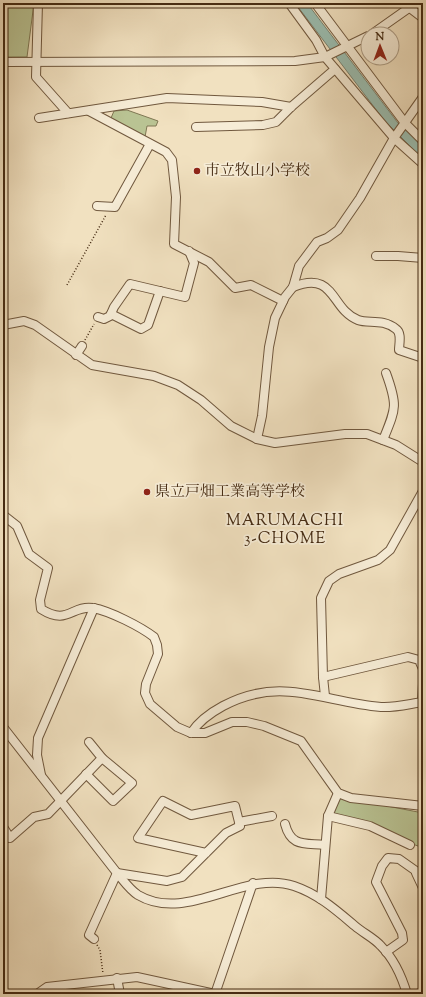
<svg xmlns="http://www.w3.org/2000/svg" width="426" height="997" font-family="'Sorts Mill Goudy','Noto Serif JP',serif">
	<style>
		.green { fill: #b9c393; stroke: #7f7753 }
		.water { fill: #9bbeb1; stroke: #798372 }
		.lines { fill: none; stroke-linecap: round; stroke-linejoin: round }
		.minor-casing { stroke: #70583e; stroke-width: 10 }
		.path { stroke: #452b13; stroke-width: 1.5; stroke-dasharray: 1 2; stroke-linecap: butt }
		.minor { stroke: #f6ecd6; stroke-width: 8 }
		.poi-dot { fill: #8f2418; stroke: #f6ecd6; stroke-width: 1.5 }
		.labels { text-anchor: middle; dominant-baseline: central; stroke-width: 3.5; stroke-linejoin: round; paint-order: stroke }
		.poi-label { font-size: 15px; fill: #452b13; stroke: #f6ecd6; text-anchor: start }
		.neighbourhood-label { font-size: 16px; letter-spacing: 1px; fill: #452b13; stroke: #f6ecd6 }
	</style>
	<rect width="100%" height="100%" fill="#f1e1c0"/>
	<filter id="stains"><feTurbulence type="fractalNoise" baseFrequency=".005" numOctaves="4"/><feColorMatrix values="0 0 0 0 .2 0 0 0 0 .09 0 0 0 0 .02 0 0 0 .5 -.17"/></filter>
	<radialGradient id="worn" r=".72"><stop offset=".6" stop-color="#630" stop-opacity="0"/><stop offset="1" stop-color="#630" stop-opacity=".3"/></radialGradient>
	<g class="green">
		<path d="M9,3h25l-7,54h-24v-50z"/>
		<path d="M127,110l31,11 -2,5h-9l-2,11 -34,-19 3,-7z"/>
		<path d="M341,797l82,16v35l-90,-35z"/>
	</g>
	<path class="water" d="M295,3h12l91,120 25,23v13l-39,-39z"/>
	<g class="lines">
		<g class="minor-casing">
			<g id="minor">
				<path d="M38,3l-2,74 32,36"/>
				<path d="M289,3l27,37 9,17 69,81 29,26"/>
				<path d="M315,3l90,120 18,18"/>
				<path d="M410,8l13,10"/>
				<path d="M372,34l44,-31"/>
				<path d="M3,62l292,-1 30,-4 43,-21"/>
				<path d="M89,111l77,41 6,8 4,37 -2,47 35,18 26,26 16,-3 32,16"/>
				<path d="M39,118l128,-20 95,4 29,5"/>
				<path d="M196,127l67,-2 13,-3 15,-15 44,-38"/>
				<path d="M97,206l18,1 35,-63"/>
				<path d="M376,256h22l25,2"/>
				<path d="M293,287c43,-17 37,22 65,33 10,4 25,-2 38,9 6,4 3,15 3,21l24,8"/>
				<path d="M111,314l30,15 7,-4 12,-34"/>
				<path d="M98,317l6,2 6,-3 4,-9 16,-23 55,13 9,-34 -5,-12"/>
				<path d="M3,325l21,-4 11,4 57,40 62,11 24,9 23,15 30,26 26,13 18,4 70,-9h22l29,11 27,17"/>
				<path d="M76,355l6,-9"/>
				<path d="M257,439l5,-23 7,-69 6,-29 10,-21 8,-10 6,-21 18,-24 10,-4 11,-8 22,-32 34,-60 29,-41"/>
				<path d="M383,440c13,-32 15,-34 3,-67"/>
				<path d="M3,515l14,11 12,28 19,14 -8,32 1,9c27,17 30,-4 52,-1 17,3 48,19 61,29l3,8 1,9 -12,30 -1,9 5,11 27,23 14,6h14l27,-11h15l17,4 37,15 37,52 13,5 72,8"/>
				<path d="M323,677l85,-20 11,3 4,9"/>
				<path d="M325,696l-2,-19 -2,-79 8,-17 10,-7 39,-14 12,-10 33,-59"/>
				<path d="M422,702l1,-18"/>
				<path d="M3,727l114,146c6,7 13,17 21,22 49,29 106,-26 156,-9 24,8 42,24 61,40 8,7 19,12 26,20 13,13 21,31 26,48"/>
				<path d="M191,733c8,-12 19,-20 32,-27 58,-31 99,-4 158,1 13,1 28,-3 42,-5"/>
				<path d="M86,774l27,27 19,-18 -30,-25"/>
				<path d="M41,775l-4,-20 1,-17 56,-130"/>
				<path d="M328,816l42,10 40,19"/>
				<path d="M239,822l33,-6"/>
				<path d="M285,824c6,23 19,19 39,21"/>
				<path d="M3,827l7,11 24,-21 14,-3 54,-56 -13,-16"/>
				<path d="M117,873l50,8 15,-4 44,-44 14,-7 -5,-20 -44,9 -28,-14 -25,37 68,15"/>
				<path d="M416,873l7,15"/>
				<path d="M321,899l7,-83 10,-23"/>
				<path d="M94,939l-5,-4 28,-62"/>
				<path d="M386,952l17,-12 -1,-7 -26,-51 6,-16 6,-8 11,1 24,17"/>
				<path d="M117,978l3,16"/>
				<path d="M37,994l10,-7 90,-10 78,17"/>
				<path d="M215,994l38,-111"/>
				<path d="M417,994l6,-2"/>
			</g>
		</g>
		<g class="path">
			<path d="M67,285l39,-70"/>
			<path d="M85,340l9,-16"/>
			<path d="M97,945l3,5 3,24"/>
		</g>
		<use href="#minor" class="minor"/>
	</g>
	<g class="poi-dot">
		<circle cx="197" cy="171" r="4"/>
		<circle cx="147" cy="492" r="4"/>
	</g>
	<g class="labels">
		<g class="poi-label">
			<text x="205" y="171">市立牧山小学校</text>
			<text x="155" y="492">県立戸畑工業高等学校</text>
		</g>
		<g class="neighbourhood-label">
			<text x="285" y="521">MARUMACHI<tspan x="285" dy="18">3-CHOME</tspan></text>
		</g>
	</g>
	<rect width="426" height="997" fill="none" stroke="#f1e1c0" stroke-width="16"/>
	<rect x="4" y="4" width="418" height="989" fill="none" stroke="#452b13" stroke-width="2"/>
	<rect x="8" y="8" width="410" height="981" fill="none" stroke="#452b13"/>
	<g transform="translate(380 46) rotate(359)"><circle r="19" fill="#f6ecd6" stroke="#af9f88"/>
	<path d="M0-3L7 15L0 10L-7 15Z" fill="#8f2418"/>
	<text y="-6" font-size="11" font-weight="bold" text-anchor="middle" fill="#452b13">N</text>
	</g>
	<rect width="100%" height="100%" filter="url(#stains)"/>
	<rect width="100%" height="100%" fill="url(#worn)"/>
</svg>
